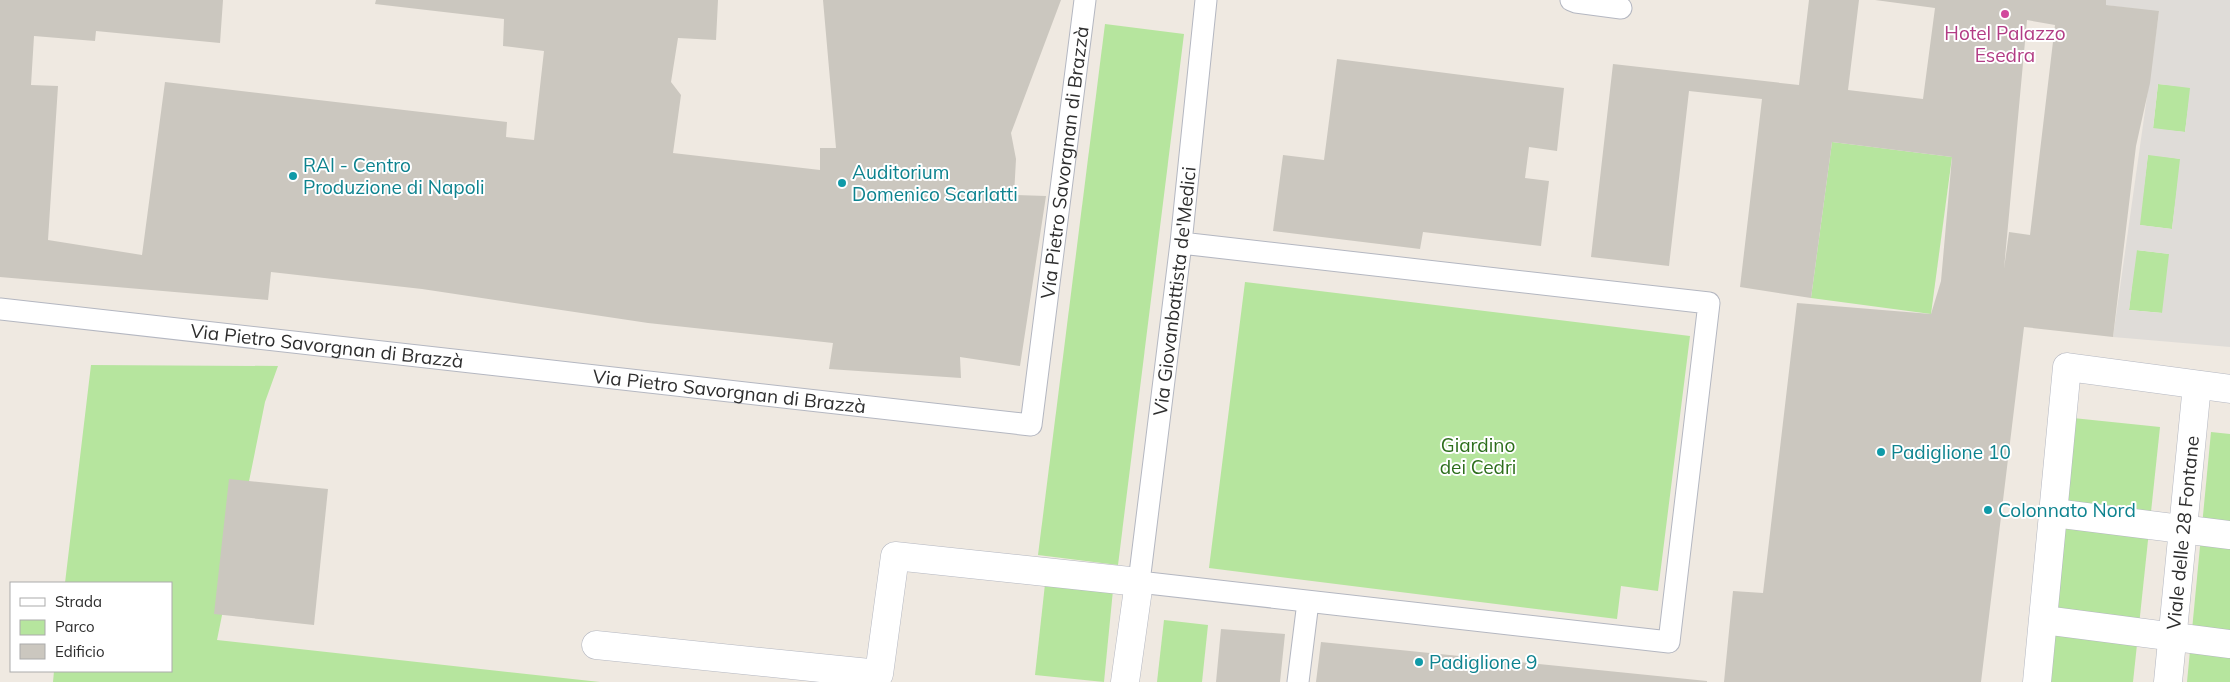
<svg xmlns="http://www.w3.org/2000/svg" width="2230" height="682" font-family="Mulish,sans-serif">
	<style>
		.green { fill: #b6e59e }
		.plaza { fill: #dfdcd8; fill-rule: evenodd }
		.building { fill: #cbc7bf; fill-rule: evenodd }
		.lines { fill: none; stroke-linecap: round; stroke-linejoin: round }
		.lane-casing { stroke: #b4b7c1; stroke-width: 23 }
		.street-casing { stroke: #b4b7c1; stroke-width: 29 }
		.lane { stroke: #fff; stroke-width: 21 }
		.street { stroke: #fff; stroke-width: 28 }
		.hotel-dot { fill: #d1479c; stroke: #fff; stroke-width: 2 }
		.culture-dot { fill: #0f9aa8; stroke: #fff; stroke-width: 2 }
		.labels { text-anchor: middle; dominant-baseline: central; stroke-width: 4; stroke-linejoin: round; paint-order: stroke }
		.hotel-label { font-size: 19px; fill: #b23c85; stroke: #fff }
		.street-label { font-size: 19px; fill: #2e2e2e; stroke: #fff }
		.culture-label { font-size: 19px; fill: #0d838f; stroke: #fff; text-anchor: start }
		.park-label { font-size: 19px; fill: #2c6e1b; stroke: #fff }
	</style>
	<rect width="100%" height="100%" fill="#efe9e1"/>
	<g class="green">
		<path d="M1105,24l79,10 -66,531 -80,-10z"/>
		<path d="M2158,84l33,3 -6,45 -32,-3z"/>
		<path d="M1832,142l120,15 -21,157 -120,-16z"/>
		<path d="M2148,154l33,5 -9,70 -33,-4z"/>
		<path d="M2136,250l34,4 -7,59 -34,-3z"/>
		<path d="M1245,282l445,54 -32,255 -37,-5 -4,33 -408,-51z"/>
		<path d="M91,365l187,1 -13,36 -48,238 383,42h-547l1,-11h117v-88h-106z"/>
		<path d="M2073,418l87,9 -27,255h-88z"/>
		<path d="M2211,432l19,2v248h-43z"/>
		<path d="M1045,584l68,6 -9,92 -69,-7z"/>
		<path d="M1164,620l44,5 -6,57h-45z"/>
	</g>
	<path class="plaza" d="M2106,0h124v347l-117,-10 46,-325 -53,-7zM2158,84l32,4 -5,44 -32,-4zM2148,155l32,4 -8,70 -32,-4zM2137,250l32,4 -7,59 -33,-3z"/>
	<g class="building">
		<path d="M0,0h223l-3,43 -124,-12 -1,10 -61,-5 -3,49 27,1 -10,154 94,15 23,-173 342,40 -1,15 28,3 10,-89 -41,-5 1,-27 -129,-15 1,-4h342l-2,40 -38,-2 -7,44 10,13 -8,58 147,17v-22h16l-13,-148h238l-50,133 5,26 -2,36 32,1 -26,170 -60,-9 1,21 -132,-9 4,-26 -185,-20 -226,-34 -151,-17 -3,28 -268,-23z"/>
		<path d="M1809,0h50l-11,90 75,9 12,-91 -60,-8h231v5l53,6 -9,72 -14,63 -23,191 -89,-10 -43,355h-257l9,-91 30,2 34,-290 134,11 10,-33 11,-124 -120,-15 -21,156 -71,-11 22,-188 -73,-8 -20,175 -78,-9 22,-193 186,21zM2027,20l28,5 -25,210 -21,-3 -5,37z"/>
		<path d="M1337,59l227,29 -7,63 -28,-4 -4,31 24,3 -8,65 -118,-14 -3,17 -147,-18 10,-76 41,5z"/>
		<path d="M229,479l99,10 -14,136 -100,-11z"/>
		<path d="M1221,629l64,5 -5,48h-64z"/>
		<path d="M1321,642l386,39v1h-391z"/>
	</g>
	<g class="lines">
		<g class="lane-casing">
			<g id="lane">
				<path d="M1571,0l5,2 45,6"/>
				<path id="s1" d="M1181,243l528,60 -40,339 -530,-60 42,-339 25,-243"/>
				<path id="s2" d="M0,309l1031,116 54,-425"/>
				<path d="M1298,682l10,-80"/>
			</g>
		</g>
		<g class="street-casing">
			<g id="street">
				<path d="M2054,513l176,22"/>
				<path d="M2044,620l186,24"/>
				<path d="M596,645l283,29 16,-118 244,26 -14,100"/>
				<path d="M2037,682l30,-315 163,22"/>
				<path id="s3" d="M2168,682l29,-297"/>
			</g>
		</g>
		<use href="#lane" class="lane"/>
		<use href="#street" class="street"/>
	</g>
	<circle class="hotel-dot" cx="2005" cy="14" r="5"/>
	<g class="culture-dot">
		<circle cx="293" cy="176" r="5"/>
		<circle cx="842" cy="183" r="5"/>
		<circle cx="1881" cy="452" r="5"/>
		<circle cx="1988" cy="510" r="5"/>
		<circle cx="1419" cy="662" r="5"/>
	</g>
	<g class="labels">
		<g class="hotel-label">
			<text x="2005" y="33">Hotel Palazzo<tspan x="2005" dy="22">Esedra</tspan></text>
		</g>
		<g class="street-label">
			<text stroke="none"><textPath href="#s2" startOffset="1302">Via Pietro Savorgnan di Brazzà</textPath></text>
			<text stroke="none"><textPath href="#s1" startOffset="1699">Via Giovanbattista de'Medici</textPath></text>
			<text stroke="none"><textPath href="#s2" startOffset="329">Via Pietro Savorgnan di Brazzà</textPath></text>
			<text stroke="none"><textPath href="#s2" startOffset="734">Via Pietro Savorgnan di Brazzà</textPath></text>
			<text stroke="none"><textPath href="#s3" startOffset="150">Viale delle 28 Fontane</textPath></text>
		</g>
		<g class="culture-label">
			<text x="303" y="165">RAI - Centro<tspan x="303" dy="22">Produzione di Napoli</tspan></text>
			<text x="852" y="172">Auditorium<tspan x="852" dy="22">Domenico Scarlatti</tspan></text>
			<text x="1891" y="452">Padiglione 10</text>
			<text x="1998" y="510">Colonnato Nord</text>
			<text x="1429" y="662">Padiglione 9</text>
		</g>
		<g class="park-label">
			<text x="1478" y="445">Giardino<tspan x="1478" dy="22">dei Cedri</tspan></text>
		</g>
	</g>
	<rect x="10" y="582" width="162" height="90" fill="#ffffff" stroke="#ababab"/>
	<rect x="20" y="598" width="25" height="8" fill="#ffffff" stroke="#ababab"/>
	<text x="55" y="607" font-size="15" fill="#2e2e2e">Strada</text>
	<rect x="20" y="620" width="25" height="15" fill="#b6e59e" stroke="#ababab"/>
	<text x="55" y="632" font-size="15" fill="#2e2e2e">Parco</text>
	<rect x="20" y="644" width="25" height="15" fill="#cbc7bf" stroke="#ababab"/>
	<text x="55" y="657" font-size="15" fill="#2e2e2e">Edificio</text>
</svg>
